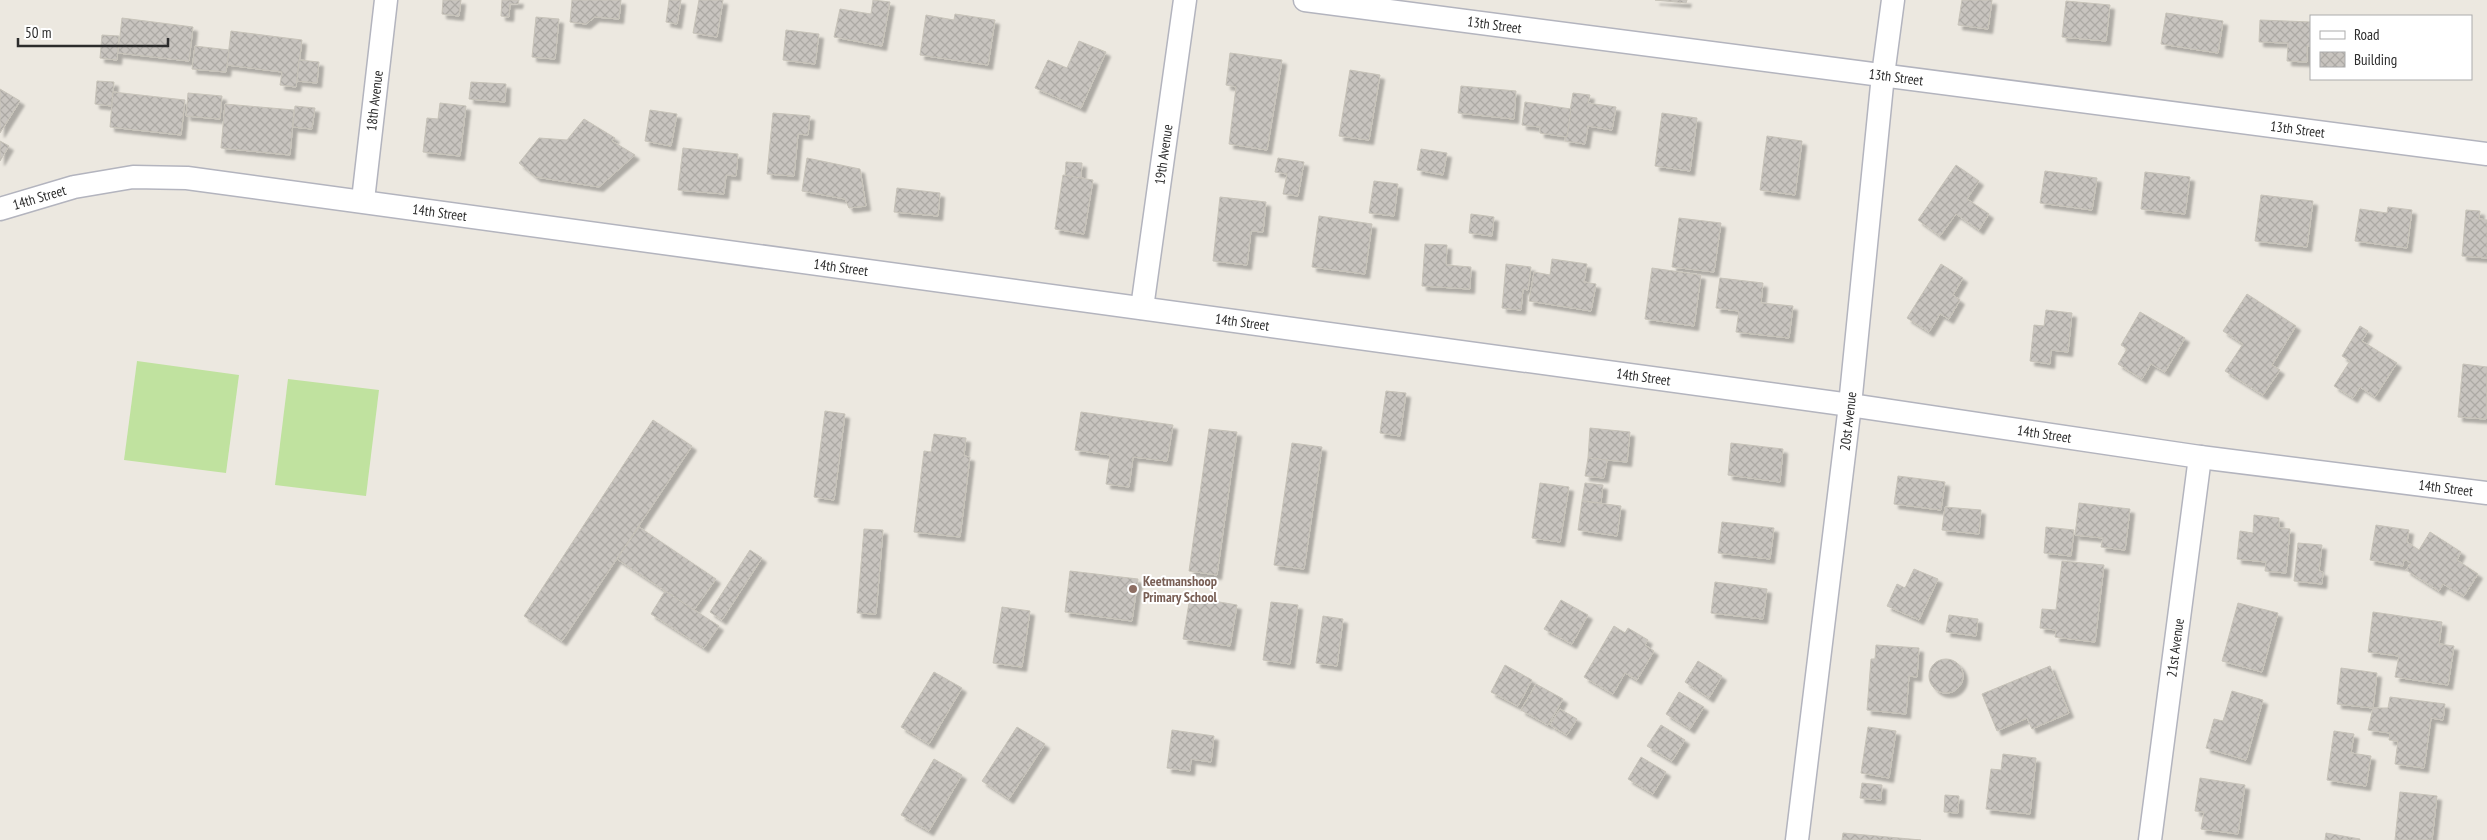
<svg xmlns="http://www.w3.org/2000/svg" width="2487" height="840" font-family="'PT Sans Narrow',sans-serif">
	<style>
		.pitch { fill: #c0e29f }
		.building { fill: url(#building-cross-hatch); stroke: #c7c3b9; filter: url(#shadow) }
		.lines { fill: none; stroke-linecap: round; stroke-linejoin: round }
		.minor-casing { stroke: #b3b4be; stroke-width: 25 }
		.minor { stroke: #fff; stroke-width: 22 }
		.education-dot { fill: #8d6e63; stroke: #fff; stroke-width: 2 }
		.labels { text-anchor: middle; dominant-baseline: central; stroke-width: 4; stroke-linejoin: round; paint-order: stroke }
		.street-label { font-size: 14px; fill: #2c2c2c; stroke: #fff }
		.education-label { font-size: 14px; font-weight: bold; fill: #785e54; stroke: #fff; text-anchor: start }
	</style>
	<defs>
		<pattern id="building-cross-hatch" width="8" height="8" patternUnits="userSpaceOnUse" patternTransform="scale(1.25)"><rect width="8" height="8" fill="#c8c4bf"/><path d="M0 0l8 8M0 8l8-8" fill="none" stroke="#aca9a4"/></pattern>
		<filter id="shadow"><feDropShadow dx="4.5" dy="4.5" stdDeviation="1" flood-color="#0004"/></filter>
	</defs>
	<rect width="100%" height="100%" fill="#ece8e0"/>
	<g class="pitch">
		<path d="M137,361l102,14 -13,98 -102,-13z"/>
		<path d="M288,379l91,11 -13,106 -91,-11z"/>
	</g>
	<g class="building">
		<path d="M443,0h18l-2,16 -17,-2z"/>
		<path d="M502,0h17l-1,4h-8l-1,13 -8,-1z"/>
		<path d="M572,0h49l-2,19 -24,-2 -9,7 -16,-2z"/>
		<path d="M669,0h12l-4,24 -11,-2z"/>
		<path d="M699,0h24l-6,37 -24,-4z"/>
		<path d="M873,0l17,2 -8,44 -48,-9 6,-28 31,5z"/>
		<path d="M1655,0h32l-1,3z"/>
		<path d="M1962,0h30l-4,29 -30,-4z"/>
		<path d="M2066,1l44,4 -4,36 -44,-4z"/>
		<path d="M2166,13l57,8 -5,32 -57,-9z"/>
		<path d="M955,14l40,6 -7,45 -68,-10 6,-40 28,5z"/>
		<path d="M536,17l23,2 -4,40 -23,-2z"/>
		<path d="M122,18l71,9 -4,34 -71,-8z"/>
		<path d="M2260,20l51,2v24h-4v16l-20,-1 1,-18 -29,-1z"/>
		<path d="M786,30l33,4 -4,30 -32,-4z"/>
		<path d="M231,31l71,9 -6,47 -16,-2 2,-13 -55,-7z"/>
		<path d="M102,35l17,1 -2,24 -17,-2z"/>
		<path d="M1079,41l27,11 -25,56 -46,-20 13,-28 19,8z"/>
		<path d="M195,46l34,4 -3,22 -34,-3z"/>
		<path d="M1230,53l52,7 -15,90 -38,-6 7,-57 -10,-2z"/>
		<path d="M299,60l20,2 -2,21 -20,-2z"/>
		<path d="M1350,70l30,5 -11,65 -30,-4z"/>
		<path d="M97,81l17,1 -2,24 -17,-2z"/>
		<path d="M471,82l35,2 -1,18 -36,-3z"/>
		<path d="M1461,86l55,5 -2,28 -56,-6z"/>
		<path d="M0,89l20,12 -20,32z"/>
		<path d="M113,92l72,8 -4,35 -71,-8z"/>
		<path d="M188,93l34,3 -2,23 -34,-3z"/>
		<path d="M1573,93l17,2 -2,8 28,4 -4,23 -24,-4 -3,18 -20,-3z"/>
		<path d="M1525,102l46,7 -4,28 -27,-4v-6l-18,-2z"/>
		<path d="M440,103l26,3 -6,50 -37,-4 4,-34 11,1z"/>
		<path d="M225,104l69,6 -4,45 -69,-7z"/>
		<path d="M295,106l20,2 -3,21 -19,-2z"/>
		<path d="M650,110l27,4 -6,32 -26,-5z"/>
		<path d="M773,113l37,3 -2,19 -10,-1 -4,42 -27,-2z"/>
		<path d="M1662,113l35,5 -7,53 -35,-5z"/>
		<path d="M584,119l31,19 -3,3 23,14 -36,32 -63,-10 -17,-14 20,-25 28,2z"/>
		<path d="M1767,136l35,5 -7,54 -35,-5z"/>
		<path d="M0,141l9,5 -9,15z"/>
		<path d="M683,148l55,6 -2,22 -10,-1 -2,19 -46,-4z"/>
		<path d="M1421,149l26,4 -4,22 -26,-5z"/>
		<path d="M807,158l53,11 6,37 -17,2 -4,-9 -43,-8z"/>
		<path d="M1278,158l26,4 -6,34 -15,-2 4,-20 -12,-2z"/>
		<path d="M1066,162l16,1 -1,15 -16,-2z"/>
		<path d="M1956,165l23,16 -12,18 22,15 -10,16 -23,-16 -16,22 -22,-16z"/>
		<path d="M2045,171l52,7 -5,32 -52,-7z"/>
		<path d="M2145,172l45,5 -5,37 -44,-5z"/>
		<path d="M1063,175l30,5 -9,54 -29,-5z"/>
		<path d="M1374,181l24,3 -4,32 -25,-3z"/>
		<path d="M897,188l43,5 -2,23 -44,-4z"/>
		<path d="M2261,195l52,6 -6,46 -52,-6z"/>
		<path d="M1220,197l46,5 -3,30 -12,-1 -4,34 -34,-4z"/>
		<path d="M2388,207l24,3 -5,38 -52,-7 5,-32 27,4z"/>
		<path d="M2466,210l14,1 -1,8 8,1v38l-25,-2z"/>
		<path d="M1471,214l23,3 -2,19 -23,-3z"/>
		<path d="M1319,216l53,8 -7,50 -53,-7z"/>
		<path d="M1679,218l42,5 -7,49 -42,-5z"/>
		<path d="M1425,244l22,1 -1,20 25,2 -1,22 -48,-3z"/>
		<path d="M1552,259l35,5 -3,18 12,2 -5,27 -62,-10 5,-29 16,3z"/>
		<path d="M1506,264l25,3 -3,23 -5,-1 -2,21 -19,-2z"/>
		<path d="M1941,264l22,14 -10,17 7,5 -11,19 -9,-5 -11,18 -22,-14z"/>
		<path d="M1652,268l49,7 -7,51 -49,-7z"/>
		<path d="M1720,278l43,5 -2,20 32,3 -4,32 -53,-6 3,-21 -23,-3z"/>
		<path d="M2247,294l49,32 -24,39 8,5 -17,25 -38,-24 18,-27 -20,-13z"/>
		<path d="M2046,310l26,3 -4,39 -17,-2 -1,14 -20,-3 4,-36 10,1z"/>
		<path d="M2140,312l45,26 -20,34 -14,-8 -9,15 -24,-15 9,-15 -6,-4z"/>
		<path d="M2360,326l8,5 -6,10 35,22 -22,34 -15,-10 -7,11 -19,-12 16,-25 -8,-5z"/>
		<path d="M2463,364l24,3 -1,52 -28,-2z"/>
		<path d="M1386,391l20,2 -6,43 -20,-3z"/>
		<path d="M825,411l20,3 -11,86 -20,-3z"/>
		<path d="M1081,412l92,13 -6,36 -34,-4 -4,30 -23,-3 4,-29 -35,-5z"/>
		<path d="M653,420l39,26 -130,195 -38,-25z"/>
		<path d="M1590,428l40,4 -3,30 -39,-4z"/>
		<path d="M1209,429l28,3 -20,143 -28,-4z"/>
		<path d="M934,434l32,4 -2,18 6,1 -10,80 -46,-5 10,-81 7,1z"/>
		<path d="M1292,443l30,4 -18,122 -30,-4z"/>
		<path d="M1731,443l52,6 -3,33 -52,-7z"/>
		<path d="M1588,458l19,2 -3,18 -19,-2z"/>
		<path d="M1898,476l47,6 -4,28 -47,-6z"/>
		<path d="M1540,483l29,4 -9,55 -28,-4z"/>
		<path d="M1585,483l18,2 -2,18 -19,-2z"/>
		<path d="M1582,501l39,5 -4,30 -39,-6z"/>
		<path d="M2079,503l51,6 -5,41 -24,-3 2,-9 -28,-3z"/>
		<path d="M1945,507l36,3 -2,24 -37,-4z"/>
		<path d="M2254,515l25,3v10l11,1 -4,44 -21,-2 1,-9 -29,-3 3,-28 13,2z"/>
		<path d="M1722,522l52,6 -4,31 -52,-6z"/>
		<path d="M2376,525l33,5 -2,12 12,8 11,-18 31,20 -4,8 21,14 -14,22 -21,-12 -4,7 -33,-21 5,-7 -7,-4 -1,7 -33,-6z"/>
		<path d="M639,527l77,52 -22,31 -77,-51z"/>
		<path d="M2046,527l28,3 -3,26 -27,-3z"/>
		<path d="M864,529l19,1 -7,84 -19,-1z"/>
		<path d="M2298,543l24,2 -3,26 4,1 -1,12 -28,-3z"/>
		<path d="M750,550l12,8 -40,62 -12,-8z"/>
		<path d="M2062,561l42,4 -9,77 -40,-5 1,-7 -16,-2 2,-19 14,1z"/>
		<path d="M1914,569l24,10 -19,41 -32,-14 10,-22 8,4z"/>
		<path d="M1070,571l68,8 -6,42 -67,-9z"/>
		<path d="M1715,582l52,7 -4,30 -52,-6z"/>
		<path d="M665,591l54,35 -15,22 -53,-34z"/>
		<path d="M1190,597l47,8 -7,41 -47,-7z"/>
		<path d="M1561,600l27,15 -16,29 -28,-15z"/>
		<path d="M1271,602l27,3 -8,59 -27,-4z"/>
		<path d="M2238,603l40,10 -16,59 -40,-11z"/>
		<path d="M1002,607l28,4 -8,56 -29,-4z"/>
		<path d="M2373,612l69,10 -3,22 15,2 -6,39 -53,-8 4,-21 -31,-4z"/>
		<path d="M1949,615l29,4 -2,17 -30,-4z"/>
		<path d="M1323,616l20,3 -6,47 -21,-3z"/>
		<path d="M1614,626l11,7 3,-5 20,12 -3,5 9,6 -17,29 -12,-7 -12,21 -29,-17z"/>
		<path d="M1876,645l43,3 -2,29 -8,-1 -3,38 -39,-4 4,-51h4z"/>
		<circle cx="1946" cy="676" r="17"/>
		<path d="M1698,661l24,15 -13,22 -24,-16z"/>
		<path d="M1505,665l27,15 -14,26 -27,-14z"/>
		<path d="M2050,666l19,47 -37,16 -5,-11 -30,13 -15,-37z"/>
		<path d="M2341,668l36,5 -4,35 -36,-4z"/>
		<path d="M934,672l28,16 -33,56 -28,-17z"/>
		<path d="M1536,684l27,15 -15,26 -27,-15z"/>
		<path d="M2232,691l31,9 -17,60 -40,-12 8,-29 9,2z"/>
		<path d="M1679,692l25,15 -14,22 -24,-15z"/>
		<path d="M2390,697l55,7 -2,16 -12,-2 -7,50 -29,-4 3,-23 -9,-1 1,-7 -22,-3 5,-22h15z"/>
		<path d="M1560,709l17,10 -10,16 -17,-10z"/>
		<path d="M1661,725l24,15 -13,21 -25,-15z"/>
		<path d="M1017,727l28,17 -36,55 -27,-18z"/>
		<path d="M1868,727l28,4 -7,47 -28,-5z"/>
		<path d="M1172,730l42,6 -3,26 -20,-3 -1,12 -23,-3z"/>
		<path d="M2334,731l20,3 -3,19 20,3 -5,30 -39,-6z"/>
		<path d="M2003,754l33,4 -6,56 -44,-5 5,-40 10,1z"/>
		<path d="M1641,757l25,15 -13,22 -25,-15z"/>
		<path d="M934,759l28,16 -33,56 -28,-16z"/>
		<path d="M2200,778l45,7 -7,49 -37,-5 3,-17 -9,-1z"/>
		<path d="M1862,783l20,2 -1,15 -21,-2z"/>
		<path d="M2400,792l37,4 -5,44h-37z"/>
		<path d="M1945,795l14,1 -1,17 -14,-1z"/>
		<path d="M1843,833l78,7h-79z"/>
		<path d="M2326,833l34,6v1h-35z"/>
	</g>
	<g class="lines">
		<g class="minor-casing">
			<g id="minor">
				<path id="s1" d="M1305,0l1182,154"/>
				<path id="s2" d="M363,200l23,-200"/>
				<path id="s3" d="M0,209l74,-22 59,-10 54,1 1663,227 350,52 287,36"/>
				<path id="s4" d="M1142,308l43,-308"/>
				<path id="s5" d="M1797,840l53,-435 33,-330 10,-75"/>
				<path id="s6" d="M2150,840l50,-383"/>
			</g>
		</g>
		<use href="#minor" class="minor"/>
	</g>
	<circle class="education-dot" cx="1133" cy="589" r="5"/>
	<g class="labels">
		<g class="street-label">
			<text stroke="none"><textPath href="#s1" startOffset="191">13th Street</textPath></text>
			<text stroke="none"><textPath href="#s1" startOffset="596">13th Street</textPath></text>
			<text stroke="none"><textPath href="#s2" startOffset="100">18th Avenue</textPath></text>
			<text stroke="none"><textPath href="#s1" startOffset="1001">13th Street</textPath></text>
			<text stroke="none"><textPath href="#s4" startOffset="155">19th Avenue</textPath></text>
			<text stroke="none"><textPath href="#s3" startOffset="41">14th Street</textPath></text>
			<text stroke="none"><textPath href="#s3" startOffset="446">14th Street</textPath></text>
			<text stroke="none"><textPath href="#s3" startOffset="851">14th Street</textPath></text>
			<text stroke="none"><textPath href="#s3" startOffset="1256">14th Street</textPath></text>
			<text stroke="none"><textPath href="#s3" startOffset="1661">14th Street</textPath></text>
			<text stroke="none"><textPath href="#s5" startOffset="422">20st Avenue</textPath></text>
			<text stroke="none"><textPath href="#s3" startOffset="2066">14th Street</textPath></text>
			<text stroke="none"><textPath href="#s3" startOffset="2471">14th Street</textPath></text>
			<text stroke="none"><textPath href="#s6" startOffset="194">21st Avenue</textPath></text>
		</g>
		<g class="education-label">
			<text x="1143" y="581">Keetmanshoop<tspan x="1143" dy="16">Primary School</tspan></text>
		</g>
	</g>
	<rect x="2310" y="15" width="162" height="65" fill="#ffffff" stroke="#ababab"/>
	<rect x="2320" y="31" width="25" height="8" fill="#ffffff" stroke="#ababab"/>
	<text x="2354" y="40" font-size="15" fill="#2c2c2c">Road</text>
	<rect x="2320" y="52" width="25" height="15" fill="url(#building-cross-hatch)" stroke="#ababab"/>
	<text x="2354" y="65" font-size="15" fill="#2c2c2c">Building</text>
	<path d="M18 38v8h150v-8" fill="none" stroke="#2c2c2c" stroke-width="2.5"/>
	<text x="25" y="38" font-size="15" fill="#2c2c2c" stroke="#ffffff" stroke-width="4" paint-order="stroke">50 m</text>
</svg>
